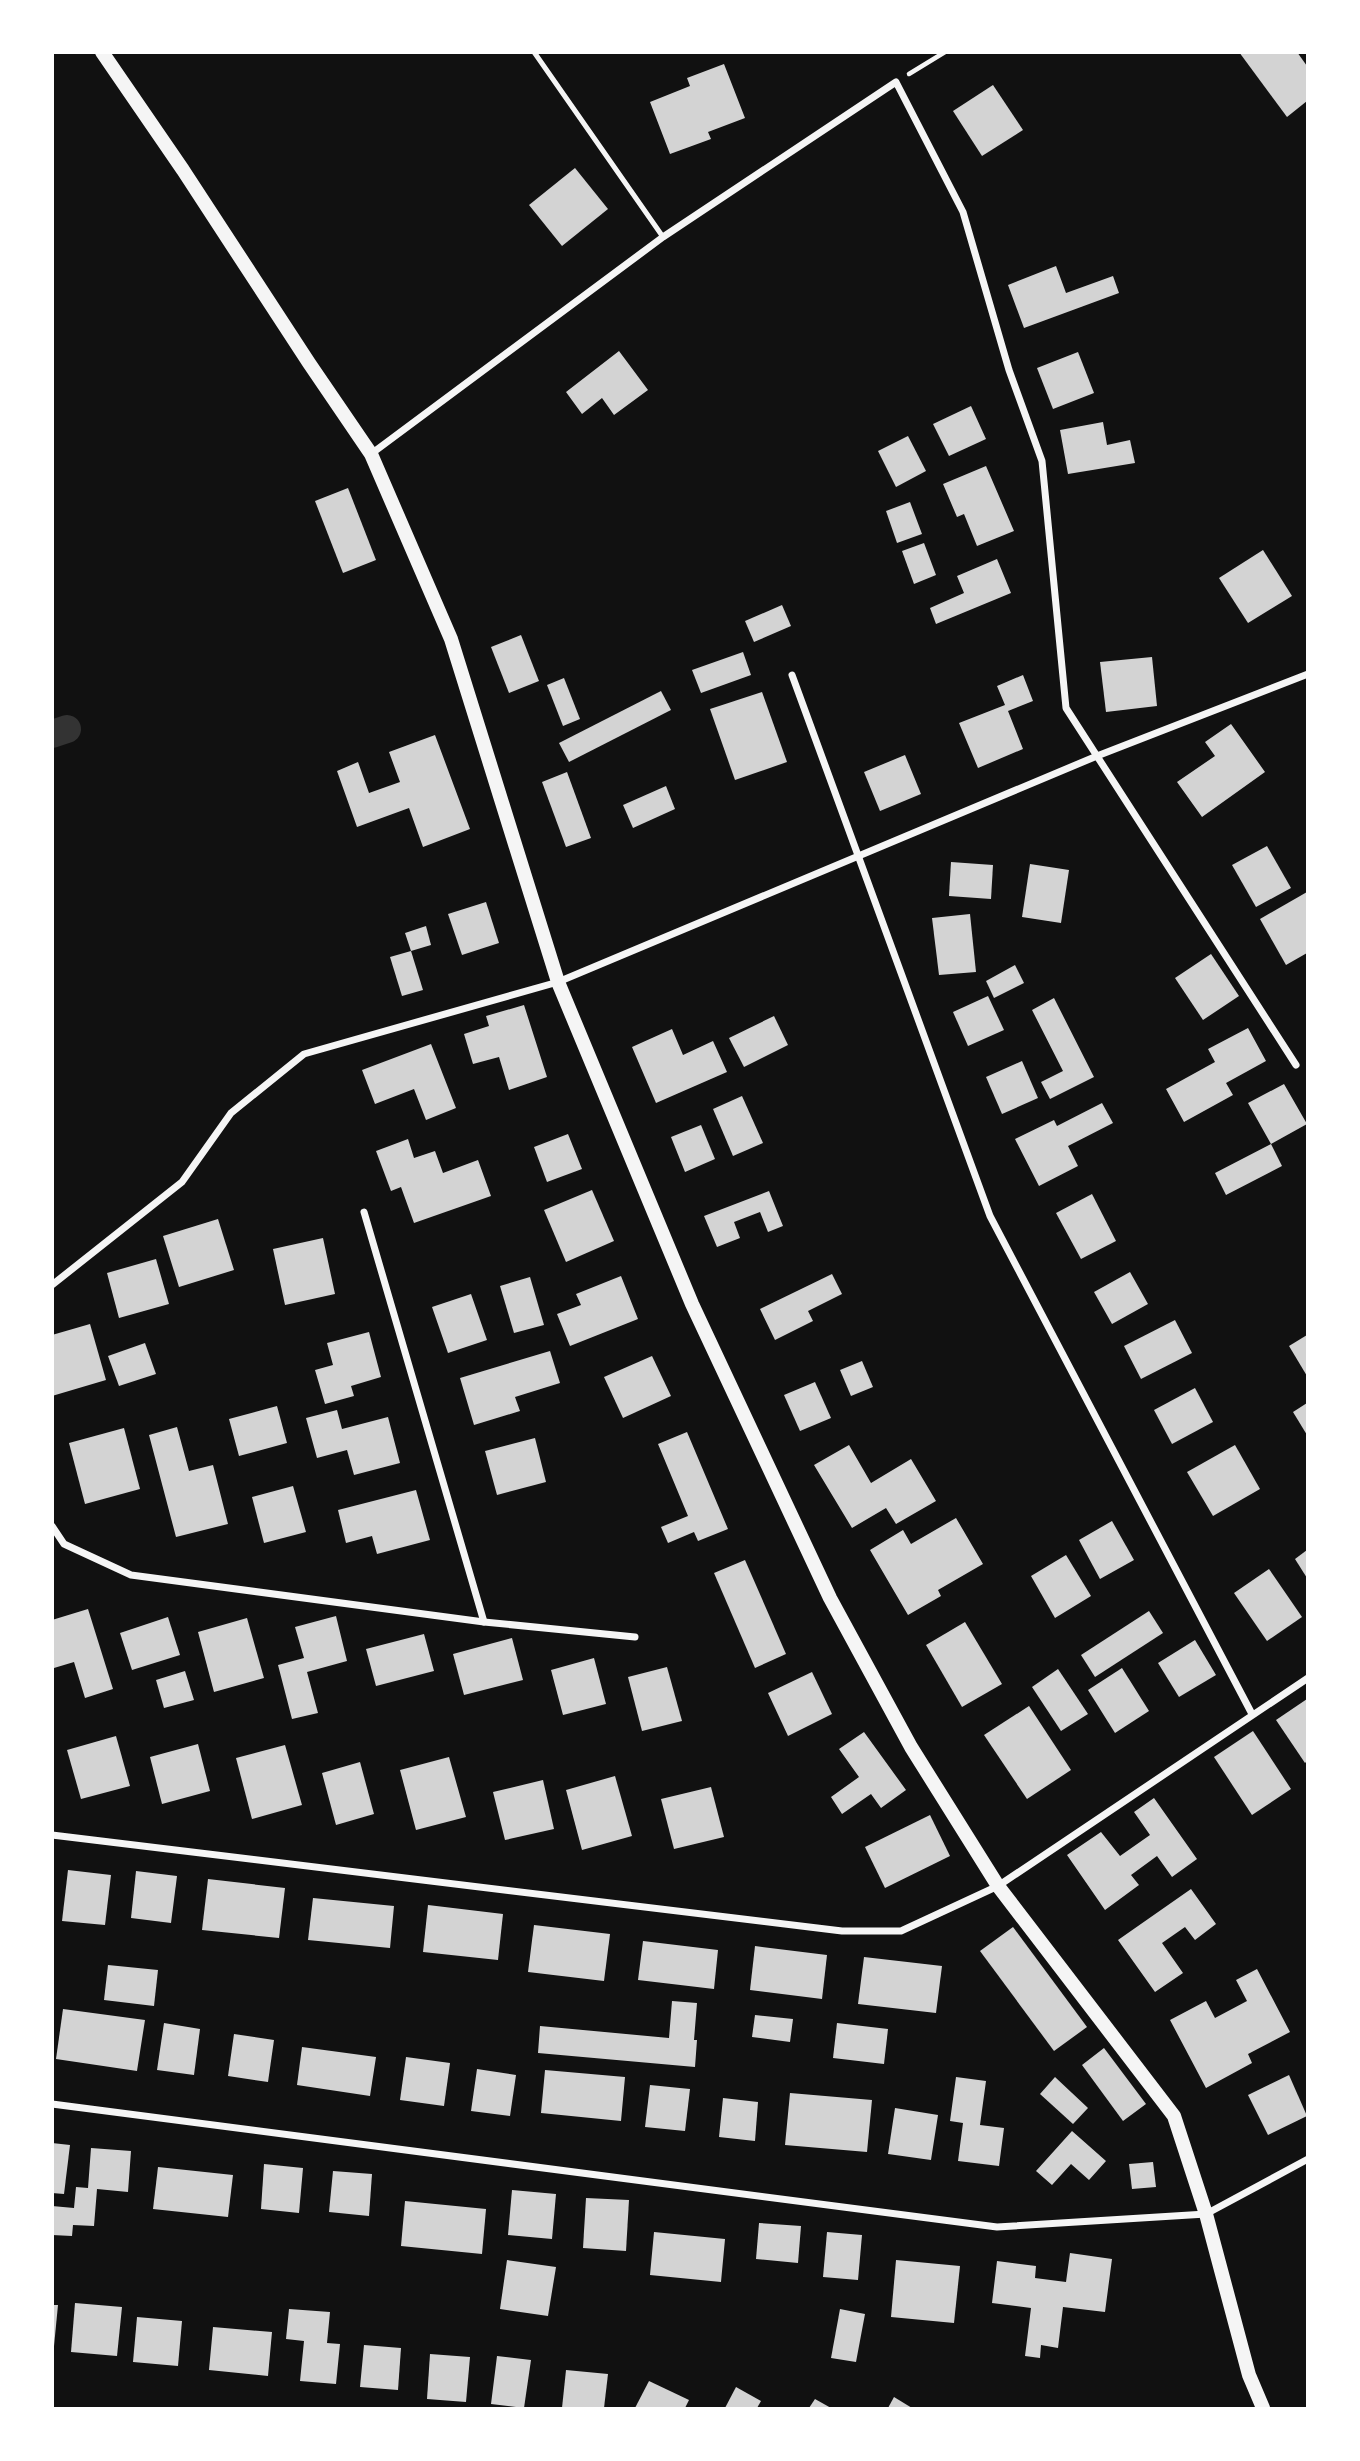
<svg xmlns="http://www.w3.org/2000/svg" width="1360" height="2461" font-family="Barlow,sans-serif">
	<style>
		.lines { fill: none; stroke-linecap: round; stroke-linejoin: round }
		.canal { stroke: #333; stroke-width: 28 }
		.building { fill: #d3d3d3 }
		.path { stroke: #f5f5f5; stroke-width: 4.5 }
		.service { stroke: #f5f5f5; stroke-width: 5 }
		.minor { stroke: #f5f5f5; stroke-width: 7 }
		.secondary { stroke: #f5f5f5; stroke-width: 14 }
	</style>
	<rect width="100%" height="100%" fill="#111"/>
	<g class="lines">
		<path class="canal" d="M52,734l15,-5"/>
	</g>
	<g class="building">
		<path d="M1239,52h58l10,14v35l-20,16z"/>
		<path d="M724,64l21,54 -37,14 3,7 -41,15 -20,-52 40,-16 -3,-8z"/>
		<path d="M993,85l30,45 -41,26 -29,-45z"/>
		<path d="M575,168l33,41 -46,37 -33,-41z"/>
		<path d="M1056,266l10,27 47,-17 6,17 -95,35 -16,-43z"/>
		<path d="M619,351l29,39 -34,25 -12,-17 -20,16 -16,-22z"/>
		<path d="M1078,352l16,41 -41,16 -16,-41z"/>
		<path d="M971,406l15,33 -37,17 -16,-32z"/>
		<path d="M1103,422l4,23 23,-5 5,23 -67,11 -8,-44z"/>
		<path d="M908,436l18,35 -30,16 -18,-36z"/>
		<path d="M986,466l28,65 -37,15 -13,-32 -7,3 -14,-33z"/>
		<path d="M348,488l28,72 -33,13 -28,-72z"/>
		<path d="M910,502l12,32 -25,9 -11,-32z"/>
		<path d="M924,543l12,32 -22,9 -12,-33z"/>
		<path d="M1263,550l29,46 -44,27 -29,-45z"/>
		<path d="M997,559l14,34 -75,31 -6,-16 34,-15 -7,-17z"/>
		<path d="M782,605l9,21 -37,16 -9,-21z"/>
		<path d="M521,635l18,46 -30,12 -18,-46z"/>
		<path d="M743,652l8,23 -50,18 -9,-23z"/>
		<path d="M1152,657l5,49 -51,6 -6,-50z"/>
		<path d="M1023,675l10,26 -25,10 15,38 -45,19 -19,-45 46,-18 -8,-19z"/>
		<path d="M564,678l16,41 -17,7 -16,-41z"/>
		<path d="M661,691l10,19 -102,52 -10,-19z"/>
		<path d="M762,692l25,70 -52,18 -25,-71z"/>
		<path d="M1231,724l34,48 -63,45 -25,-35 38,-26 -10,-14z"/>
		<path d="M435,735l35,94 -47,18 -14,-39 -52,19 -20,-56 21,-9 11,31 31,-11 -11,-30z"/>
		<path d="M905,755l16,39 -41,17 -16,-39z"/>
		<path d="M567,772l24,66 -25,9 -24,-65z"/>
		<path d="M666,786l9,23 -42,19 -10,-23z"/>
		<path d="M1267,846l24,42 -35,19 -24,-42z"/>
		<path d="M951,862l42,3 -2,34 -42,-3z"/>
		<path d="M1030,864l39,6 -8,53 -39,-6z"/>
		<path d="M1307,892v61l-21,12 -26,-46z"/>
		<path d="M486,902l13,41 -37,12 -14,-41z"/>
		<path d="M970,914l6,58 -37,3 -7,-57z"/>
		<path d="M426,926l5,19 -20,6 -6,-18z"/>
		<path d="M411,951l12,39 -21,6 -12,-39z"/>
		<path d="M1211,954l28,42 -36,24 -28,-42z"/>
		<path d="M1015,965l9,18 -30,15 -8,-17z"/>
		<path d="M988,996l16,34 -36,16 -15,-34z"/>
		<path d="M1054,998l40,79 -44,22 -9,-17 22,-11 -31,-61z"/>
		<path d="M524,1005l23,72 -38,13 -10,-33 -26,7 -9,-30 25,-8 -3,-10z"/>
		<path d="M774,1016l14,29 -44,22 -15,-29z"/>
		<path d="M1248,1028l18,33 -40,22 7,12 -49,27 -18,-33 49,-27 -7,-13z"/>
		<path d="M672,1029l11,26 30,-14 14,31 -71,31 -24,-56z"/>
		<path d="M431,1044l25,64 -30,12 -12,-31 -39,15 -13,-34z"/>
		<path d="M1022,1061l16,37 -36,16 -16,-37z"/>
		<path d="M1284,1084l23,40 -36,20 11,22 -56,29 -11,-22 56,-29 -23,-41z"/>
		<path d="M742,1096l21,47 -30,13 -20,-47z"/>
		<path d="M1102,1103l11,20 -45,23 10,20 -39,20 -24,-47 39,-19 3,6z"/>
		<path d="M701,1125l14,34 -30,13 -14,-35z"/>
		<path d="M568,1134l14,35 -35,13 -13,-35z"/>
		<path d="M408,1139l6,19 21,-7 8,22 35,-13 13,36 -77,27 -13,-36 -10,4 -15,-40z"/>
		<path d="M592,1190l22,51 -48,21 -22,-52z"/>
		<path d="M769,1191l14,35 -15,6 -8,-20 -26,10 6,16 -23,9 -13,-31z"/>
		<path d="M1092,1194l24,47 -35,18 -25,-46z"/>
		<path d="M218,1219l16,51 -55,17 -16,-51z"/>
		<path d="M323,1238l12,56 -50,11 -12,-56z"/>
		<path d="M156,1259l13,45 -50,14 -12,-45z"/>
		<path d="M1130,1272l18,32 -36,20 -18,-32z"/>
		<path d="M832,1274l10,20 -34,17 5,10 -38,19 -15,-31z"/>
		<path d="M621,1276l17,43 -68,27 -13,-32 24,-9 -5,-11z"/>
		<path d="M530,1277l14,48 -30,8 -14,-47z"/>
		<path d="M471,1294l16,46 -39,13 -16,-46z"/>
		<path d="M1175,1320l17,33 -51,26 -17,-33z"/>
		<path d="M90,1324l16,56 -54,16v-61z"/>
		<path d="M369,1332l12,45 -30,9 3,10 -29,8 -10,-34 18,-5 -6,-22z"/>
		<path d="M1307,1335v41l-18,-30z"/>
		<path d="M145,1343l11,31 -37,12 -11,-30z"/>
		<path d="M550,1351l10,32 -45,14 5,14 -46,14 -14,-47z"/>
		<path d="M652,1356l19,40 -48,22 -19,-41z"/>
		<path d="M862,1361l11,26 -22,9 -11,-26z"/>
		<path d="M815,1382l16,36 -31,13 -16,-36z"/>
		<path d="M1195,1388l18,34 -41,22 -18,-34z"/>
		<path d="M1307,1403v32l-14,-23z"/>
		<path d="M277,1406l10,37 -48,13 -10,-37z"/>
		<path d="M337,1410l5,19 46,-12 12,46 -46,12 -7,-25 -30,8 -11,-40z"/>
		<path d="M177,1427l12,44 24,-6 15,59 -52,13 -27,-102z"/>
		<path d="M124,1428l16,61 -55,15 -16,-61z"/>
		<path d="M687,1432l41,97 -30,12 -4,-9 -26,11 -7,-16 27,-11 -30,-72z"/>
		<path d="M535,1438l11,44 -49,13 -12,-44z"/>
		<path d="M849,1445l22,38 40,-24 25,42 -40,23 -10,-16 -34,20 -38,-63z"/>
		<path d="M1235,1445l25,44 -47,27 -26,-44z"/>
		<path d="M293,1486l13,46 -42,11 -12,-46z"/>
		<path d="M416,1490l14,50 -53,14 -5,-18 -26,7 -8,-33z"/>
		<path d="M956,1518l27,46 -45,26 3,6 -33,19 -38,-65 33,-20 8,14z"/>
		<path d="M1112,1521l22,39 -34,19 -21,-39z"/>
		<path d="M1307,1550v28l-12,-19z"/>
		<path d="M1066,1555l25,41 -36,22 -24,-42z"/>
		<path d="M745,1560l41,94 -31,14 -41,-95z"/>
		<path d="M1269,1569l33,48 -35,24 -33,-48z"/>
		<path d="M88,1609l25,80 -28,9 -11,-36 -20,6 -2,-48z"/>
		<path d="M1149,1611l14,22 -68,44 -14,-22z"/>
		<path d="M336,1616l11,45 -40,11 11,41 -26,6 -14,-54 26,-7 -9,-31z"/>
		<path d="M168,1617l12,38 -48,15 -12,-37z"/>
		<path d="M247,1618l17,60 -50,14 -16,-60z"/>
		<path d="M965,1622l37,62 -40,23 -36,-62z"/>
		<path d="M424,1634l10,37 -58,15 -10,-37z"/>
		<path d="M512,1638l11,42 -59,15 -11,-41z"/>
		<path d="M1195,1640l21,35 -37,22 -21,-34z"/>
		<path d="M594,1658l12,46 -43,11 -12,-45z"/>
		<path d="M667,1667l15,54 -40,10 -14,-54z"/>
		<path d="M1122,1668l27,43 -34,22 -27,-43z"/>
		<path d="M1058,1669l30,45 -27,17 -29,-44z"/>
		<path d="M185,1671l9,29 -30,8 -8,-28z"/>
		<path d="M812,1672l20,42 -44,22 -20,-43z"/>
		<path d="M1307,1699v62l-2,2 -29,-43z"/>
		<path d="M1029,1706l42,64 -44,29 -43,-64z"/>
		<path d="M1253,1731l38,58 -39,26 -38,-58z"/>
		<path d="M864,1732l42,58 -25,18 -10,-14 -29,20 -11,-17 28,-20 -20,-28z"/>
		<path d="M116,1736l14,50 -49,13 -14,-49z"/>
		<path d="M198,1744l12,47 -48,13 -12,-47z"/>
		<path d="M285,1745l17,60 -50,14 -16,-61z"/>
		<path d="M449,1757l17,60 -50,13 -16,-60z"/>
		<path d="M360,1762l14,52 -38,11 -14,-52z"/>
		<path d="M615,1776l17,60 -50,14 -16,-60z"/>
		<path d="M543,1780l11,49 -49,11 -12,-48z"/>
		<path d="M711,1787l13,50 -50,12 -13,-50z"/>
		<path d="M1154,1798l43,61 -25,18 -15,-21 -26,19 8,10 -34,25 -38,-55 34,-23 19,24 30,-21 -16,-23z"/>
		<path d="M930,1815l20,41 -65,32 -20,-41z"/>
		<path d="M68,1870l43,5 -6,50 -43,-4z"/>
		<path d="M136,1871l41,5 -6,47 -40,-5z"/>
		<path d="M208,1879l77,9 -6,50 -77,-8z"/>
		<path d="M1191,1889l25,35 -21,16 -10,-13 -23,16 21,30 -28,19 -37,-52z"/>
		<path d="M313,1898l81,8 -4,42 -82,-8z"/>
		<path d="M428,1905l75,9 -5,46 -75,-8z"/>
		<path d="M534,1925l76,9 -6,47 -76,-9z"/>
		<path d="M1013,1927l74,100 -33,24 -74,-100z"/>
		<path d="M643,1941l75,9 -4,39 -76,-9z"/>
		<path d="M755,1946l72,9 -5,44 -72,-9z"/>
		<path d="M864,1957l78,9 -6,47 -78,-9z"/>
		<path d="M108,1965l50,5 -4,36 -50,-6z"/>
		<path d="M1257,1969l33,63 -42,22 4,9 -46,25 -36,-68 36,-19 9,17 32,-17 -11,-21z"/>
		<path d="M672,2001l25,2 -3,37h3l-2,27 -157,-14 2,-27 129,12z"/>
		<path d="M63,2009l82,11 -8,51 -81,-12z"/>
		<path d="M755,2015l38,4 -3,23 -38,-5z"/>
		<path d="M164,2023l36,6 -6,46 -37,-5z"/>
		<path d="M837,2023l51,6 -4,35 -51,-6z"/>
		<path d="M234,2034l40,6 -6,42 -40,-6z"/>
		<path d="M302,2047l74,10 -6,39 -73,-11z"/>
		<path d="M1104,2048l42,56 -23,17 -41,-56z"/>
		<path d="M406,2057l44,6 -6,43 -44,-6z"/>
		<path d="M477,2069l39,6 -6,41 -39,-5z"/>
		<path d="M545,2070l80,7 -4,44 -80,-8z"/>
		<path d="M1289,2075l18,41 -39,19 -20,-40z"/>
		<path d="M956,2077l30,4 -6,44 24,3 -5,38 -41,-5 5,-38 -13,-2z"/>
		<path d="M1055,2077l33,31 -15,16 -33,-30z"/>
		<path d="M650,2085l40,4 -5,42 -40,-4z"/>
		<path d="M790,2093l82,7 -5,52 -82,-7z"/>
		<path d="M723,2098l35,4 -3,39 -36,-4z"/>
		<path d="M895,2108l43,7 -7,45 -43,-6z"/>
		<path d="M1072,2131l34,30 -17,19 -18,-16 -19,21 -16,-14z"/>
		<path d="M52,2143l18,2 -6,49 -12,-1z"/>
		<path d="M91,2148l40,3 -3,41 -31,-3 -3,37 -21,-1 -1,11 -20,-1v-29l22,2 2,-21 12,1z"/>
		<path d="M1153,2162l3,25 -24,2 -3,-25z"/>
		<path d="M264,2164l39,4 -4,45 -38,-4z"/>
		<path d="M158,2167l75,8 -5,42 -75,-8z"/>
		<path d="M333,2171l39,3 -3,42 -40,-4z"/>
		<path d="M512,2190l44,4 -4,45 -44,-4z"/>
		<path d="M586,2198l43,2 -3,51 -43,-3z"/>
		<path d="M405,2201l81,8 -4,45 -81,-8z"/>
		<path d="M759,2223l42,3 -3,37 -42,-4z"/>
		<path d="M654,2232l71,7 -4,43 -71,-7z"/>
		<path d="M827,2232l35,3 -4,45 -35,-3z"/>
		<path d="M1070,2253l42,6 -7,53 -42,-5 -5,41 -17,-3 -1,13 -15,-2 6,-48 -39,-5 5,-42 39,5 -1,12 31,4z"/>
		<path d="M507,2260l49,7 -8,49 -48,-7z"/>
		<path d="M896,2260l64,6 -6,57 -63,-6z"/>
		<path d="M75,2303l47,4 -5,49 -46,-4z"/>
		<path d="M52,2305h6l-4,41h-2z"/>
		<path d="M289,2309l41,3 -3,31 13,1 -4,40 -36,-3 4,-40 -18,-2z"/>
		<path d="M840,2309l25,5 -9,48 -25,-4z"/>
		<path d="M137,2317l45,4 -4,45 -45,-4z"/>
		<path d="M213,2327l59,5 -4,44 -59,-6z"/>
		<path d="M364,2345l37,3 -3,42 -38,-3z"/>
		<path d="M430,2354l40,3 -4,45 -39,-3z"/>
		<path d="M497,2356l34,4 -7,48 -33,-4z"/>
		<path d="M566,2370l42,4 -4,34h-42z"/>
		<path d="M649,2381l40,19 -4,8h-50z"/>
		<path d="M736,2387l25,14 -4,7h-32z"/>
		<path d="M894,2397l18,11h-24z"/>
		<path d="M815,2399l16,9h-22z"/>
	</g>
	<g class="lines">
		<path class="path" d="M909,74l36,-22"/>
		<path class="service" d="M534,52l129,185"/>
		<g class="minor">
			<path d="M371,454l292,-217 233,-155 67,130 46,158 33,91 24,247 230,357"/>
			<path d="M792,675l198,541 262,498"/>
			<path d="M364,1212l120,410"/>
			<path d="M52,1285l130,-103 49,-69 73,-59 254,-72 539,-226 211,-82"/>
			<path d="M52,1526l12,18 67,31 353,47 151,15"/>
			<path d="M52,1835l790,96h59l97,-45 310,-208"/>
			<path d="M52,2104l945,123 209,-13 102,-55"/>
		</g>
		<path class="secondary" d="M102,52l81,118 126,193 62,91 80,185 107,343 134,322 138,294 81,149 87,139 176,230 32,98 43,161 14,33"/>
	</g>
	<rect width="1360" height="2461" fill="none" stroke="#ffffff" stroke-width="108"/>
</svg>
